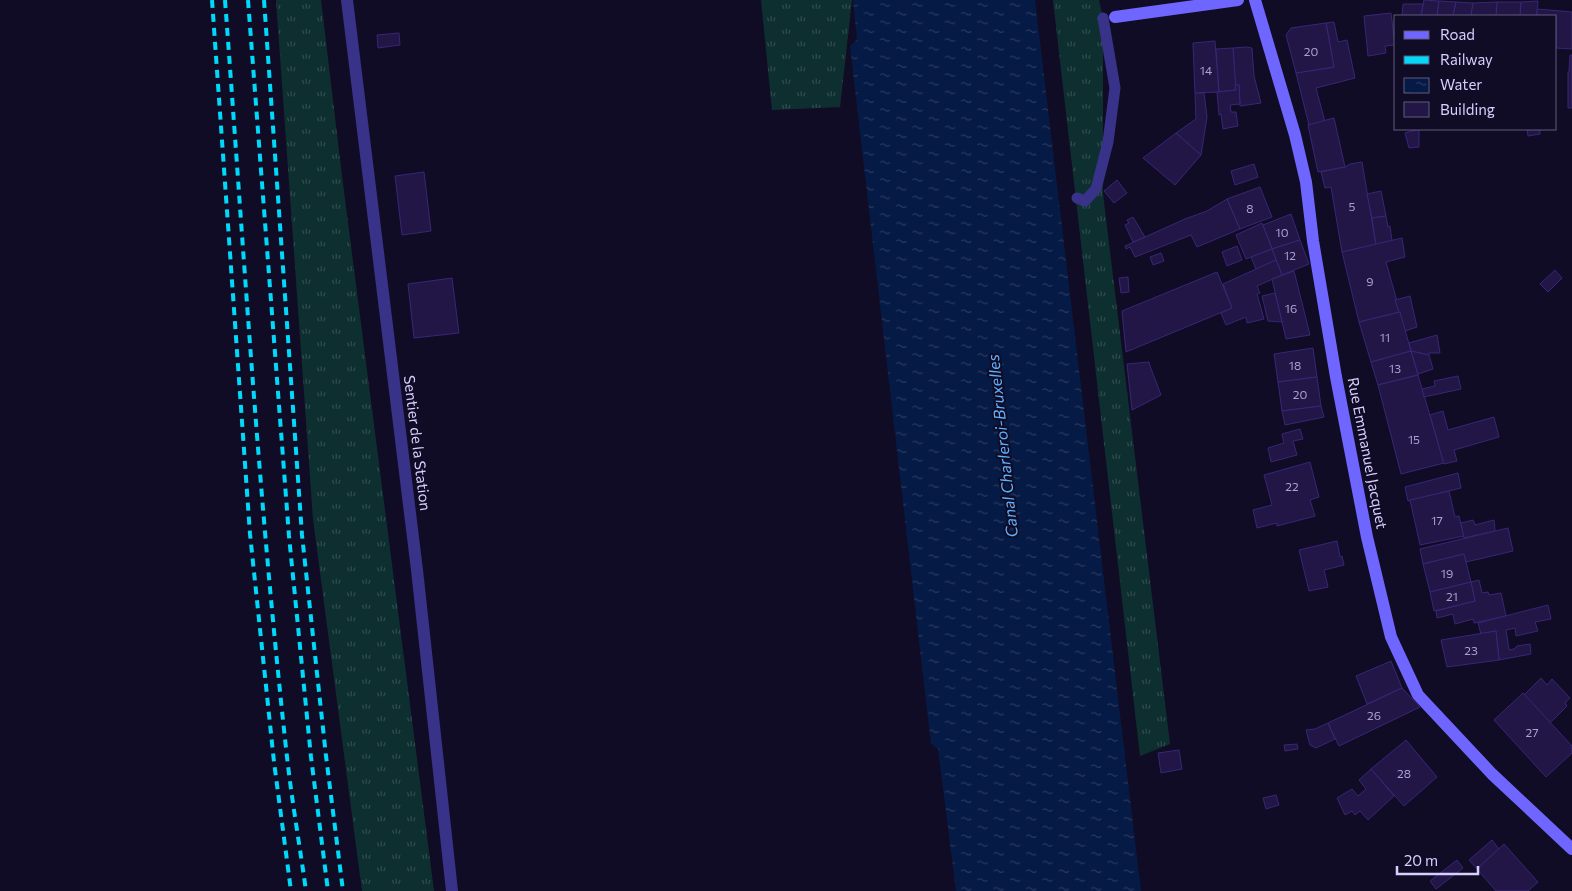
<svg xmlns="http://www.w3.org/2000/svg" width="1572" height="891" font-family="Commissioner,sans-serif">
	<style>
		.grass { fill: url(#grass-tufts) }
		.water { fill: url(#water-ripples) }
		.building { fill: #221647; stroke: #382676 }
		.lines { fill: none; stroke-linecap: round; stroke-linejoin: round }
		.lane { stroke: #383288; stroke-width: 11 }
		.street { stroke: #383288; stroke-width: 12 }
		.secondary { stroke: #6f66ff; stroke-width: 12 }
		.rail { stroke: #00d9fa; stroke-width: 4; stroke-dasharray: 8 6; stroke-linecap: butt }
		.labels { text-anchor: middle; dominant-baseline: central; stroke-width: 4; stroke-linejoin: round; paint-order: stroke }
		.number-label { font-size: 12px; fill: #a9a1d1 }
		.street-label { font-size: 15px; fill: #d6cfff; stroke: #110c25 }
		.water-label { font-size: 16px; font-style: italic; fill: #5dafff; stroke: #110c25 }
	</style>
	<defs>
		<pattern id="grass-tufts" width="24" height="20" patternUnits="userSpaceOnUse" patternTransform="scale(1.25)"><rect width="24" height="20" fill="#0e2f2f"/><path d="M3 7l-1-3M5 7V3M7 7l1-3M15 17l-1-3M17 17v-4M19 17l1-3" fill="none" stroke="#304c4e"/></pattern>
		<pattern id="water-ripples" width="26" height="14" patternUnits="userSpaceOnUse" patternTransform="scale(1.25)"><rect width="26" height="14" fill="#051a45"/><path d="M2 4q2-2 4 0t4 0M15 11q2-2 4 0t4 0" fill="none" stroke="#293a61"/></pattern>
	</defs>
	<rect width="100%" height="100%" fill="#110c25"/>
	<g class="grass">
		<path d="M276,0h45l21,176 92,715h-72l-49,-372z"/>
		<path d="M761,0h91l-12,107 -68,3z"/>
		<path d="M1053,0h46l4,18v176l67,550 -30,12z"/>
	</g>
	<path class="water" d="M853,0h182l106,891h-185l-18,-142 -7,-5 -81,-698 7,-6z"/>
	<g class="building">
		<path d="M1424,0l15,1 -2,15h-16z"/>
		<path d="M1439,1l17,1 -3,14h-16z"/>
		<path d="M1538,1l-1,15h-17l1,-14z"/>
		<path d="M1456,2l17,1 -2,13h-18z"/>
		<path d="M1497,2h24l-1,14h-24z"/>
		<path d="M1497,2l-1,14h-25l2,-13z"/>
		<path d="M1403,4h20l-2,12h-19z"/>
		<path d="M1537,9l35,3v37l-16,-1v-32h-19z"/>
		<path d="M1391,13l4,32 -10,1 1,7 -18,3 -4,-40z"/>
		<path d="M1334,22l4,20 9,-2 8,38 -39,10 9,34 -16,3 -13,-52 38,-6 -8,-44z"/>
		<path d="M1326,23l8,44 -38,6 -10,-38 5,-7z"/>
		<path d="M399,33l1,12 -22,3 -1,-13z"/>
		<path d="M1215,41l4,51 -24,1 -2,-50z"/>
		<path d="M1246,47l6,1 2,28 7,27 -21,3 -1,-21h-4l-2,-37z"/>
		<path d="M1233,48l3,42 -17,2 -3,-43z"/>
		<path d="M1570,55h2v53h-4v-36h1z"/>
		<path d="M1235,85h4l1,19 -10,1 1,7h5l2,14 -15,3 -2,-15 -2,1 -2,-23 19,-2z"/>
		<path d="M1195,93h9l3,24 -6,38 -25,-22 20,-14z"/>
		<path d="M1334,118l11,49 -27,5 -10,-47z"/>
		<path d="M1419,129v18l-10,1 -4,-15z"/>
		<path d="M1527,129h13v5l-12,2z"/>
		<path d="M1176,133l25,22 -26,30 -32,-27z"/>
		<path d="M1362,162l14,83 -34,7 -11,-65 -6,1 -4,-16 24,-5 5,-3z"/>
		<path d="M1254,164l4,13 -23,8 -4,-14z"/>
		<path d="M424,172l7,59 -29,4 -7,-59z"/>
		<path d="M1117,180l10,13 -13,10 -10,-12z"/>
		<path d="M1260,187l12,30 -32,12 -13,-30z"/>
		<path d="M1381,191l5,25 -14,2 -5,-24z"/>
		<path d="M1227,199l13,30 -43,18 -6,-12 -56,22 -5,-10 -4,2 -1,-3 60,-27 22,-8z"/>
		<path d="M1291,214l9,26 -28,9 -9,-24z"/>
		<path d="M1386,216l2,11 2,-1 2,15 -16,4 -4,-27z"/>
		<path d="M1133,217l12,20 -12,5 -8,-17 4,-2 -2,-3z"/>
		<path d="M1262,223l10,26 -26,10 -10,-24z"/>
		<path d="M1402,238l3,19 -19,5 14,50 -41,10 -17,-70z"/>
		<path d="M1300,240l9,24 -27,11 -10,-26z"/>
		<path d="M1237,246l5,14 -15,6 -5,-14z"/>
		<path d="M1272,249l4,11 -20,9 -5,-12z"/>
		<path d="M1161,253l3,8 -11,4 -3,-8z"/>
		<path d="M1276,260l6,15 -25,11 3,7 -3,1 7,25 -17,4 -1,-6 -20,8 -5,-12 11,-5 -9,-24z"/>
		<path d="M1555,270l7,8 -14,14 -8,-8z"/>
		<path d="M1294,271l16,64 -24,4 -14,-60z"/>
		<path d="M1217,272l15,36 -106,44 -4,-41z"/>
		<path d="M1128,277l1,15 -8,1 -2,-15z"/>
		<path d="M452,278l7,55 -45,5 -6,-54z"/>
		<path d="M1275,293l7,29 -14,-1 -6,-25z"/>
		<path d="M1410,296l7,31 -12,4 -10,-31z"/>
		<path d="M1400,312l11,39 -40,11 -12,-40z"/>
		<path d="M1437,335l3,18h-11v2l-18,-4 -2,-8z"/>
		<path d="M1313,348l4,29 -39,5 -4,-28z"/>
		<path d="M1411,351l7,24 -40,10 -7,-23z"/>
		<path d="M1411,351l18,4 4,14 -15,5z"/>
		<path d="M1149,362l1,4 11,29 -29,15 -5,-46z"/>
		<path d="M1418,375l26,88 -43,11 -23,-89z"/>
		<path d="M1458,376l3,13 -37,8 -2,-8 13,-3 -1,-5z"/>
		<path d="M1317,377l4,29 -39,5 -4,-29z"/>
		<path d="M1321,406l3,11 -39,8 -3,-14z"/>
		<path d="M1443,411l5,19 46,-13 5,20 -45,13 3,11 -13,3 -14,-49z"/>
		<path d="M1300,429l3,10 -10,2 4,14 -26,7 -3,-14 16,-5 -2,-9z"/>
		<path d="M1310,462l9,35 -9,3 5,16 -38,10v-3l-20,5 -4,-18 19,-5 -8,-30z"/>
		<path d="M1458,473l3,15 -53,13 -3,-14z"/>
		<path d="M1449,491l6,26 4,-1 5,20 -44,9 -10,-45z"/>
		<path d="M1473,520l2,5 19,-5 1,11 -31,7 -3,-15z"/>
		<path d="M1508,528l5,23 -47,11 -2,-8 -41,10 -3,-15z"/>
		<path d="M1337,541l3,16 2,-1 2,9 -20,5 4,17 -19,4 -10,-41z"/>
		<path d="M1464,554l7,28 -41,10 -7,-28z"/>
		<path d="M1479,580l3,13 6,-1 1,3 12,-2 5,23 -32,7 -1,-4 -18,5 -2,-10 -16,4 -1,-7 39,-10 -4,-19z"/>
		<path d="M1471,582l4,19 -41,10 -4,-19z"/>
		<path d="M1548,605l3,14 -16,3 3,9 -22,5 -1,-8 -9,2 3,20 5,-1 3,-3 13,-2 1,10 -32,6 -3,-29 -15,3 -3,-11z"/>
		<path d="M1496,631l3,29 -52,7 -6,-27z"/>
		<path d="M1391,661l11,27 -35,16 -11,-28z"/>
		<path d="M1541,678l6,7 5,-6 18,19 -5,5 2,3 -17,17 -26,-28z"/>
		<path d="M1402,688l18,19 -81,39 -11,-23z"/>
		<path d="M1523,693l49,53v7l-26,24 -52,-57z"/>
		<path d="M1328,723l7,16 -19,9 -6,-3 -4,-15 9,-1z"/>
		<path d="M1406,740l31,37 -33,29 -33,-37z"/>
		<path d="M1297,744l1,5 -13,2 -1,-6z"/>
		<path d="M1179,750l3,19 -21,4 -3,-20z"/>
		<path d="M1371,769l23,27 -26,24 -8,-9 -5,4 -3,-4 -7,4 -8,-17 15,-9 6,7 8,-7 -7,-9z"/>
		<path d="M1276,795l3,10 -13,4 -3,-11z"/>
		<path d="M1492,840l7,9 -22,20 -8,-9z"/>
		<path d="M1504,844l34,38 -10,9h-32l-19,-22z"/>
		<path d="M1457,860l6,8 -27,21 -6,-8z"/>
	</g>
	<g class="lines">
		<path class="lane" d="M1077,198l8,3 11,-12 12,-47 7,-54 -12,-70"/>
		<path class="street" d="M347,0l70,570 35,321"/>
		<g class="secondary">
			<path d="M1255,0l40,135 11,47 7,59 23,136 31,160 24,100 27,58 74,79 80,75"/>
			<path d="M1115,17l123,-17"/>
		</g>
		<g class="rail">
			<path d="M212,0l38,534 24,228 17,129"/>
			<path d="M225,0c19,253 34,505 62,757 5,45 13,90 19,134"/>
			<path d="M248,0l41,536 22,221 17,134"/>
			<path d="M264,0l38,535 24,221 17,135"/>
		</g>
	</g>
	<g class="labels">
		<g class="number-label">
			<text x="1311" y="51">20</text>
			<text x="1206" y="70">14</text>
			<text x="1352" y="206">5</text>
			<text x="1250" y="208">8</text>
			<text x="1282" y="232">10</text>
			<text x="1290" y="255">12</text>
			<text x="1370" y="281">9</text>
			<text x="1291" y="308">16</text>
			<text x="1385" y="337">11</text>
			<text x="1295" y="365">18</text>
			<text x="1395" y="368">13</text>
			<text x="1300" y="394">20</text>
			<text x="1414" y="439">15</text>
			<text x="1292" y="486">22</text>
			<text x="1437" y="520">17</text>
			<text x="1447" y="573">19</text>
			<text x="1452" y="596">21</text>
			<text x="1471" y="650">23</text>
			<text x="1374" y="715">26</text>
			<text x="1532" y="732">27</text>
			<text x="1404" y="773">28</text>
		</g>
		<g class="street-label">
			<text transform="translate(418 443) rotate(83)">Sentier de la Station</text>
			<text transform="translate(1368 453) rotate(79)">Rue Emmanuel Jacquet</text>
		</g>
		<g class="water-label">
			<text transform="translate(1002 446) rotate(-96)">Canal Charleroi-Bruxelles</text>
		</g>
	</g>
	<rect x="1394" y="15" width="162" height="115" fill="#110c25" stroke="#605a7c"/>
	<rect x="1404" y="31" width="25" height="8" fill="#6f66ff" stroke="#605a7c"/>
	<text x="1440" y="40" font-size="15" fill="#d6cfff">Road</text>
	<rect x="1404" y="56" width="25" height="8" fill="#00d9fa" stroke="#605a7c"/>
	<text x="1440" y="65" font-size="15" fill="#d6cfff">Railway</text>
	<rect x="1404" y="78" width="25" height="15" fill="url(#water-ripples)" stroke="#605a7c"/>
	<text x="1440" y="90" font-size="15" fill="#d6cfff">Water</text>
	<rect x="1404" y="102" width="25" height="15" fill="#221647" stroke="#605a7c"/>
	<text x="1440" y="115" font-size="15" fill="#d6cfff">Building</text>
	<path d="M1397 866v8h81v-8" fill="none" stroke="#d6cfff" stroke-width="2.5"/>
	<text x="1404" y="866" font-size="15" fill="#d6cfff" stroke="#110c25" stroke-width="4" paint-order="stroke">20 m</text>
</svg>
